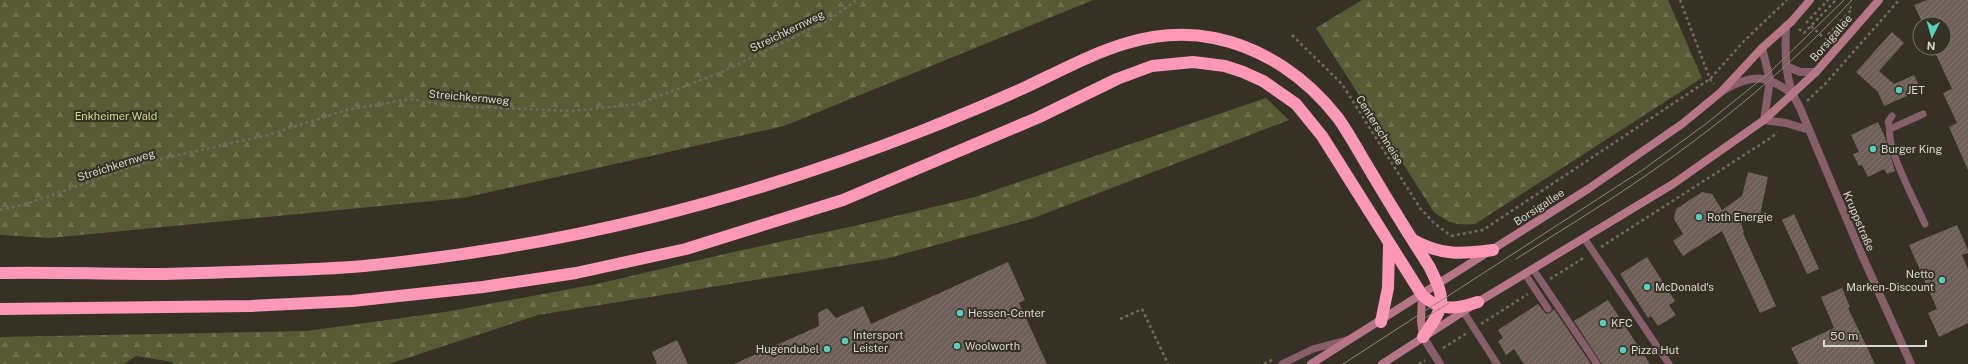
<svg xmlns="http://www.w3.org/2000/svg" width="1968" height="364" font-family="'Public Sans',sans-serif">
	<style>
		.forest { fill: url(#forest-firs) }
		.building { fill: url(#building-hatch) }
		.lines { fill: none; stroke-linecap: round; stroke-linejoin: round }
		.path { stroke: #6f6b60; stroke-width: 2.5; stroke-dasharray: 3 3; stroke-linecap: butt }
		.lane { stroke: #875e69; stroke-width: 7 }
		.street { stroke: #875e69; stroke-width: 8 }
		.secondary { stroke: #b77688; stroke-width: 8 }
		.highway { stroke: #fd98b6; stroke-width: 12 }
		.tram { stroke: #8a877d; stroke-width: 1 }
		.poi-dot { fill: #58cec1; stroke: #353124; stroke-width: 1.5 }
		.labels { text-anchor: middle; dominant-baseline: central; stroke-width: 4; stroke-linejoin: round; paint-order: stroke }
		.street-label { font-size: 11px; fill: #d9d7cf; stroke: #353124 }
		.poi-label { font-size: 11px; fill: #d9d7cf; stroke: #353124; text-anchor: start }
		.park-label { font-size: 11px; fill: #d1d88f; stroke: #353124 }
	</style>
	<defs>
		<pattern id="forest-firs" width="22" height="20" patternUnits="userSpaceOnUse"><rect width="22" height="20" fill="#575b33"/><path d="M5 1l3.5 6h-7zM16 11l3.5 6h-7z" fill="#6f7250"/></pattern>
		<pattern id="building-hatch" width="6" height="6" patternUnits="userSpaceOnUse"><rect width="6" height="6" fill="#6e5f58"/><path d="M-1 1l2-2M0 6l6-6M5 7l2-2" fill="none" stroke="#82756f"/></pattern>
	</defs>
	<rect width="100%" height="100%" fill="#353124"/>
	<g class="forest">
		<path d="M0,0h1093l-309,126 -321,72 -413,40 -50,-3z"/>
		<path d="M1362,0h306l34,78 -227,146c-21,1 -25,0 -41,-12l-118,-184z"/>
		<path d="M1266,98l23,22 -258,99 -146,40 -347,56 -149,49h-216l-1,-2 -36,-6 -12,8h-124v-27l307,-6 138,-19 152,-28 132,-31 125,-27 121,-29z"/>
	</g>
	<g class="building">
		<path d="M1927,0h41v170l-19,-43 8,-4 -14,-30 9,-4 -19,-41h11v-24h-21l-9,-19z"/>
		<path d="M1892,32l12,11 -25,28 15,13 20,-9 7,15 -37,16 -6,-14 -22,-20z"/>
		<path d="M1878,122l7,15 10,34 -8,3 -3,-5 -16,8 -6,-12 -3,1 -6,-12 6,-2 -8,-17z"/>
		<path d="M1748,172l20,5 -8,38 -23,-4 7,21 -1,1 33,73 -16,7 -38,-82 -39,25 -10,-15 10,-7 -9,-15 2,-10 26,-17 10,2 10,16 20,-14z"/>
		<path d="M1794,214l25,55 -12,5 -25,-54z"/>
		<path d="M1957,225l11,25v3l-6,2 6,14v54l-29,14 -11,-24 9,-4 -28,-64z"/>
		<path d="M1647,257l28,44 -6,4 7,10 -18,11 -7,-10 -3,2 -28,-44z"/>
		<path d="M1008,262l17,38 -6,3 28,61h-313l85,-38 -1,-13 9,-5 9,10 27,-12 8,18z"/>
		<path d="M1842,288l8,19 -2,1 27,56h-76l-8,-16 43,-20 -13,-31z"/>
		<path d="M1608,300l42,64h-48l-28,-43z"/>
		<path d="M1538,304l8,10 4,-1 4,-4 37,55h-67l-10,-15 -8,6 -8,-14 5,-3 -5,-8z"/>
		<path d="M677,340l11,24h-31l-5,-12z"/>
	</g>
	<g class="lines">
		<g class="path">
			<path d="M1680,0l30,79 4,5"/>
			<path d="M1806,23l22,-23"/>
			<path d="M1811,26l17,16"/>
			<path d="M1799,29l5,4 32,-33"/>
			<path d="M1292,35l50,49 78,124 14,15 17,13"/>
			<path d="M1824,39l28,-30 -2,-2"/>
			<path d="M1807,101l19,-18 73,-83"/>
			<path d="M0,210l26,-6 117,-41 125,-28 78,-25 64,-11 40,7 123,5 65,-7 84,-32 109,-53 25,-19"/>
			<path d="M1451,236l32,-6 227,-151 34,-38 43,-41"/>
			<path d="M1601,247l171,-110 5,-5"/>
			<path d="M1550,279l35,-22"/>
			<path d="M1120,319l22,-10 26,55"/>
			<path d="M1481,324l47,-30"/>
			<path d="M1443,348l24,-15"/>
			<path d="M1264,364l10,-5"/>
			<path d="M1419,364l6,-4"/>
		</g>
		<g class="lane">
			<path d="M1923,114l-33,15c-4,19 26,74 35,95"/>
			<path d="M1890,129l-2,-7 4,-6"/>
			<path d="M1584,238l85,126"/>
			<path d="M1533,269l64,95"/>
			<path d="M1525,274l23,35"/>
			<path d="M1463,311l34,53"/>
			<path d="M1282,364l31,-15 34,-9"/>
		</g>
		<g class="street">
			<path d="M1786,26c-1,29 -2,56 14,82l61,145 50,111"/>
			<path d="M1762,48l8,32 -6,40 22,3 23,7"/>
			<path d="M1786,66l14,6h16"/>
			<path d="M1724,90c27,-16 43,-16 68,4"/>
			<path d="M1423,337l17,27"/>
		</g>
		<g class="secondary">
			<path d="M1422,295l-1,26 2,16"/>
			<path d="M1311,364l277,-175 94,-65 39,-32 41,-44 30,-27 18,-21"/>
			<path d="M1382,364l96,-62 195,-118 91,-64 52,-48 63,-72"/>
		</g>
		<g class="highway">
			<path d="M1413,240c29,16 49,14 80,10"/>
			<path d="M0,273c50,-1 100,1 151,1 36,0 73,-2 110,-3 35,-1 69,-2 103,-5 197,-19 376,-64 560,-136 35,-14 69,-28 102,-43 61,-29 118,-63 188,-49 50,10 93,40 124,80 12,17 22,36 33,54 19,32 38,63 58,94 18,36 16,39 -6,71"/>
			<path d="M0,309l251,-3 101,-5 131,-14 93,-14 110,-24 157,-49 194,-82 80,-39 35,-13 41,-4 32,4 18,6 20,9 33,23 26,32 100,159c18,17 35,14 56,7"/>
			<path d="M1381,322l7,-34 1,-42"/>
		</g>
		<g class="tram">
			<path d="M1516,259c44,-28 89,-55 132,-85 74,-51 143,-108 204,-174"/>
			<path d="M1425,318l24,-15"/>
			<path d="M1343,364l301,-195 63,-46 62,-50 75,-73"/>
		</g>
	</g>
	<g class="poi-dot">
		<circle cx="1899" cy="90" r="4"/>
		<circle cx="1873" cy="149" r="4"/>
		<circle cx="1699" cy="217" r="4"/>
		<circle cx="1942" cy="280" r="4"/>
		<circle cx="1647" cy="287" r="4"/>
		<circle cx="960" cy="313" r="4"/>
		<circle cx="1603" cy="323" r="4"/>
		<circle cx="845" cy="341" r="4"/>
		<circle cx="957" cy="346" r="4"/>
		<circle cx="827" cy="349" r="4"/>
		<circle cx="1623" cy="350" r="4"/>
	</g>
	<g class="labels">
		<g class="street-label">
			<text transform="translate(787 31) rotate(-26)">Streichkernweg</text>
			<text transform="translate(1831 38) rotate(-49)">Borsigallee</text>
			<text transform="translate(469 97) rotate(5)">Streichkernweg</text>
			<text transform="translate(1380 130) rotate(58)">Centerschneise</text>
			<text transform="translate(116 165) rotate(-18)">Streichkernweg</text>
			<text transform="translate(1539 207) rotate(-33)">Borsigallee</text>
			<text transform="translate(1859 221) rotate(67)">Kruppstraße</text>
		</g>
		<g class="poi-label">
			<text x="1907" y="90">JET</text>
			<text x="1881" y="149">Burger King</text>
			<text x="1707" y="217">Roth Energie</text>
			<text x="1934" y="274" text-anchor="end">Netto<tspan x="1934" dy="13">Marken-Discount</tspan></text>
			<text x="1655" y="287">McDonald's</text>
			<text x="968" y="313">Hessen-Center</text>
			<text x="1611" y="323">KFC</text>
			<text x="853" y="335">Intersport<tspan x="853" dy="13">Leister</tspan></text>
			<text x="965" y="346">Woolworth</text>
			<text x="819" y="349" text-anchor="end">Hugendubel</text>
			<text x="1631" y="350">Pizza Hut</text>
		</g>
		<g class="park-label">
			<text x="116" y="116">Enkheimer Wald</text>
		</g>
	</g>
	<g transform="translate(1932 36) rotate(185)"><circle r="19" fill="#353124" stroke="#777368"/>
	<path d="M0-3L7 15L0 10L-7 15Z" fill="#58cec1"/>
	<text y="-6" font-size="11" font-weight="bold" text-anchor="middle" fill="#d9d7cf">N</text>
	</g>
	<path d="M1824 340v6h102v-6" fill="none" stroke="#d9d7cf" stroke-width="2"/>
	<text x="1830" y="340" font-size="12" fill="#d9d7cf" stroke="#353124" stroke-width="3" paint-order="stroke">50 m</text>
</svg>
